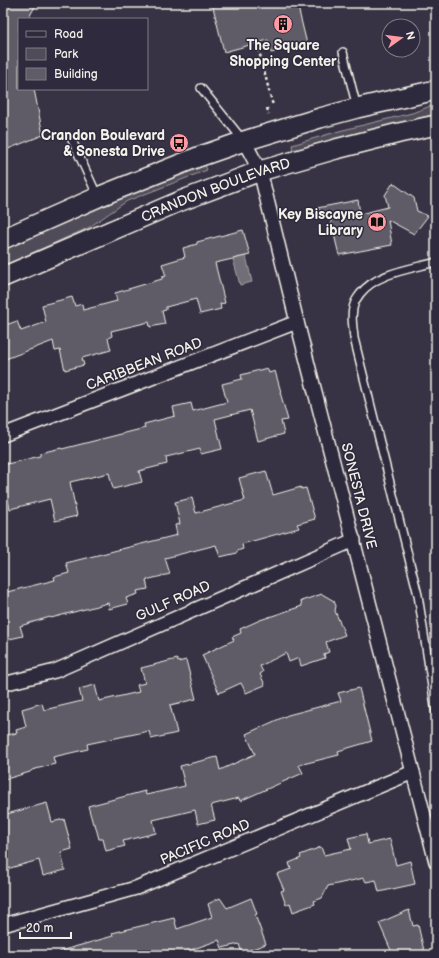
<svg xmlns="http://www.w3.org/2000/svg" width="439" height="958" font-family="'Balsamiq Sans',sans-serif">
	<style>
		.green { fill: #504b59; stroke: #a29ea0 }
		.water { fill: #726e77; stroke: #a6a2a4 }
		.building { fill: #5f5c67; stroke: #f4f1e8 }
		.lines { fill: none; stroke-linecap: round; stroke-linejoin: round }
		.lane-casing { stroke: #f4f1e8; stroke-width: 10 }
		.street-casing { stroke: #f4f1e8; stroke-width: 16 }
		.secondary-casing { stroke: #f4f1e8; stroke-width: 22 }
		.path { stroke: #f4f1e8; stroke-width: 2.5; stroke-dasharray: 3 3; stroke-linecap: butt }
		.lane { stroke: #2f2a3d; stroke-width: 7 }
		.street { stroke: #2f2a3d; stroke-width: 13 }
		.secondary { stroke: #2f2a3d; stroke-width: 19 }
		.labels { text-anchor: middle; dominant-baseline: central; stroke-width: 3; stroke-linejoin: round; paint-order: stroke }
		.poi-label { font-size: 14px; font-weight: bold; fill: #f4f1e8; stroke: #2f2a3d; text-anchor: end }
		.street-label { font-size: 14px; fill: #f4f1e8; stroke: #2f2a3d }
	</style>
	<rect width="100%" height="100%" fill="#373244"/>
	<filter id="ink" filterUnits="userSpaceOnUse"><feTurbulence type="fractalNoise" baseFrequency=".025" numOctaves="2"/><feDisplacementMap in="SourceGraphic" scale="8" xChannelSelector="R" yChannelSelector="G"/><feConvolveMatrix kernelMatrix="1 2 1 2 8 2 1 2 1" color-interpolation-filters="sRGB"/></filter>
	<g filter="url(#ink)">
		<g class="green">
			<path d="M436,104v10l-76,18 -67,18 -1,-5 47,-14 73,-18z"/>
			<path d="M205,165l2,5 -80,31 -39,27 -85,38v-16l152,-66z"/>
		</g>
		<path class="water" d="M246,256l6,26 -12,3 -7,-26z"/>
		<g class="building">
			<path d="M3,3h34l-9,16h-9v70h15l9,46 -40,16z"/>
			<path d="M212,3h85l10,41 -36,9 -3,-13 -44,12z"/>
			<path d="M393,183l21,15 3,13 11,5 -14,18 -26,-14 4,25 -53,10 -9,-37 -13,-10 41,-8 2,14 28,-7 -3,-12z"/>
			<path d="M243,230l7,25 -35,8 10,40 -5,1 1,5 -21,5 -4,-15 -30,8v3l-4,1 3,13 -15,3 -1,-5 -38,9 1,5 -4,2 3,12 -29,8 2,7 -19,5 -5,-20 -5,1 -2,-10 -50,19v-34l14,-5 4,10 25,-9 -4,-17 30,-8 3,9 7,-2 1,6 34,-9 -2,-8 47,-14v-2l4,-1 -4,-12 23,-7 -2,-9 14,-4v-2z"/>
			<path d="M267,368l2,5 6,-2 6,21h-1l8,28 -7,1 3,13 -26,7 -8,-31 -35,9 7,30 -21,5 -1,-5 -34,8 1,7 -28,7 3,11 -29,7 -4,-16 -39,9 7,34 -22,5 -5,-22 -40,10 -7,-28v-16l37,-9v-3l21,-5 1,1 83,-21 -1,-4 31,-8 -2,-9 18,-4 2,8 34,-9 -5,-18 20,-5 -1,-4z"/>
			<path d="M266,471l7,24 28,-8v2l5,-1 9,31 -18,5 2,4 -57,16 1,5 -6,2v2l-17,4 -4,-12 -51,13 5,16 -24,6 2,9 -11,2 1,3 -12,4 2,6 -19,5 -1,-6 -57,15 -1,-1 -30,9 3,10 -18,4 -2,-8v-39l52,-13 -1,-3 15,-4 -3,-10 111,-28 -2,-10 5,-1 -5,-22 17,-4 4,15 49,-13 -6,-22z"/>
			<path d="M322,594l12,7 2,5 -1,5 10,24 -19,7 3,10 -5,2 1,4 -24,8 -2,-8 -10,4 -3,-9 -26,13 3,6 -3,2 5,11 -19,8 -5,-10 -22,10 -17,-38 32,-15 -2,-3 9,-4 -1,-4 20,-9 42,-14 -1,-5z"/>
			<path d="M177,659l1,3 8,-2 10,39 -26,6 7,28 -26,6 -2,-8 -62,13 1,5 -35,8 2,7 -23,6 -2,2 -27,8v-44l14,-3 -1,-3 10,-3 -4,-18 20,-6 2,7 38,-9 -3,-12 16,-4 4,16 40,-9 -2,-7 8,-2 -4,-15z"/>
			<path d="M359,688l13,53 -34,10 1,4 -40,10 4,8 -63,28 -1,-3 -28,7 4,15 -17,4 -3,-14 -42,10 3,13 -33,8 2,5 -19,5 -3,-12h-4l-4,-15h-2l-5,-18 57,-15 1,4 39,-9 -5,-20 37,-9 3,13 35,-16 -9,-20 42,-19 53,-14 -3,-8z"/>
			<path d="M47,803l5,19 12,-3 8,30 -11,3 4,18 -22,6 -4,-16 -36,10v-55z"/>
			<path d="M366,834l2,10 22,-5 6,26 14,-4 5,23 -36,8 -3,-12 -10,2 -2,-4 -36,8 -6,12 -8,3 1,3 -22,8 -3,-9 -4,2 -5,-14 3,-1 -7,-16 14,-5 -2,-6 12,-5 -1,-3 21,-8 3,8 27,-6 -3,-11z"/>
			<path d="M220,898l7,10 24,-10 6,16 -2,1 11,29 -24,9 -3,-9 -17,4 -3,-8 -31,11 1,4h-128l-1,-4 53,-15 -1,-3 62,-15 3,11 35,-12 -4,-13z"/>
			<path d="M409,910l4,16 5,-1 7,30h-32l-14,-32z"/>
		</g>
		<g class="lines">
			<g class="lane-casing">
				<g id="lane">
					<path d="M343,52l14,56"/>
					<path d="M201,88l41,51"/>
					<path d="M71,138l27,59"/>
					<path d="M436,262c-25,7 -60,11 -76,32 -1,2 -4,5 -5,8 -5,11 -2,24 -1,36l64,257 18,118"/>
				</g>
			</g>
			<g class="street-casing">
				<g id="street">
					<path d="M244,141l16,30 37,151 139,540"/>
					<path d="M3,435l294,-113"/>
					<path d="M3,684l52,-13 299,-131"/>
					<path d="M3,925l133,-37 277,-116"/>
				</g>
			</g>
			<g class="secondary-casing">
				<g id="secondary">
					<path d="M3,239l95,-42 100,-40 46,-16 76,-23 37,-10 79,-18"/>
					<path id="s1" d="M3,277l33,-14 142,-61 82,-31 76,-22 63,-16 37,-8"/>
				</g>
			</g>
			<g class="path">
				<path d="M257,43l16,63"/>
				<path d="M267,108l2,7"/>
			</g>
			<use href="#lane" class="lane"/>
			<use href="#street" class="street"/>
			<use href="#secondary" class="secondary"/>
		</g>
	</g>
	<defs>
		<g id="building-disc" transform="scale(1)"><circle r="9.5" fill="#ff9aa2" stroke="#2f2a3d"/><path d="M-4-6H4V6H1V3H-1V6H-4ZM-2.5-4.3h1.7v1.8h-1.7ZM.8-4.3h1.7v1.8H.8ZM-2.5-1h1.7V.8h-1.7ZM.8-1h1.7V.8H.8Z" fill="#111"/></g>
		<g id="bus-disc" transform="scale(1)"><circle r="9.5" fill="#ff9aa2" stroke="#2f2a3d"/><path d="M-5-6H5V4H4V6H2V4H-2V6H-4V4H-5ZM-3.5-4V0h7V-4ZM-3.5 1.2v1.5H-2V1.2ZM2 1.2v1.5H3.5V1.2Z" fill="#111"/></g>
		<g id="library-disc" transform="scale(1)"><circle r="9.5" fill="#ff9aa2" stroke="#2f2a3d"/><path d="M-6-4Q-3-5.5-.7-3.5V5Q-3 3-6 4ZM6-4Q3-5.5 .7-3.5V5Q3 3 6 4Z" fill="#111"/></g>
	</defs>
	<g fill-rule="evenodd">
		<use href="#building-disc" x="283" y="24"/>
		<use href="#bus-disc" x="179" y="143"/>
		<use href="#library-disc" x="377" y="222"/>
	</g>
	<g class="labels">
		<g class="poi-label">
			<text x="283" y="45" text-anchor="middle">The Square<tspan x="283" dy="16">Shopping Center</tspan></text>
			<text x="165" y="135">Crandon Boulevard<tspan x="165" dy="16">&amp; Sonesta Drive</tspan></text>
			<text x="363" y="214">Key Biscayne<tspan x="363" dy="16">Library</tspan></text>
		</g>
		<g class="street-label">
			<text stroke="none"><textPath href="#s1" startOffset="230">CRANDON BOULEVARD</textPath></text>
			<text transform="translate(144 364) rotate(-21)">CARIBBEAN ROAD</text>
			<text transform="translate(359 496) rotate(76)">SONESTA DRIVE</text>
			<text transform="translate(173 601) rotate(-24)">GULF ROAD</text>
			<text transform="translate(205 842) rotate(-23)">PACIFIC ROAD</text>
		</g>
	</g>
	<rect width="439" height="958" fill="none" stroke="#2f2a3d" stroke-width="16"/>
	<rect x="8" y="8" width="423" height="942" fill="none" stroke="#f4f1e8" stroke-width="1.5" filter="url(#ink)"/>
	<rect x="18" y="18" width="130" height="72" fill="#2f2a3d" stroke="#7e7a81"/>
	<rect x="26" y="31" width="20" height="6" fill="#2f2a3d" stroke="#7e7a81"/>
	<text x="54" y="38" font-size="12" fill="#f4f1e8">Road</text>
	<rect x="26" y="48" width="20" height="12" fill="#504b59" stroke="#7e7a81"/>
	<text x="54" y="58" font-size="12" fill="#f4f1e8">Park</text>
	<rect x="26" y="68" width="20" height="12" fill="#5f5c67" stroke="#7e7a81"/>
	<text x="54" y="78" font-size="12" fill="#f4f1e8">Building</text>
	<g transform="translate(401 38) rotate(76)"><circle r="19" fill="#2f2a3d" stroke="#7e7a81"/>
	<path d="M0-3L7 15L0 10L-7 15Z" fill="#ff9aa2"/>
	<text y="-6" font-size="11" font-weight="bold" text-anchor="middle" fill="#f4f1e8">N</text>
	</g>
	<path d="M20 932v6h51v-6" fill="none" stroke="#f4f1e8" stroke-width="2"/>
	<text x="26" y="932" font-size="12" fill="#f4f1e8" stroke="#2f2a3d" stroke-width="3" paint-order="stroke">20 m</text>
</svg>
